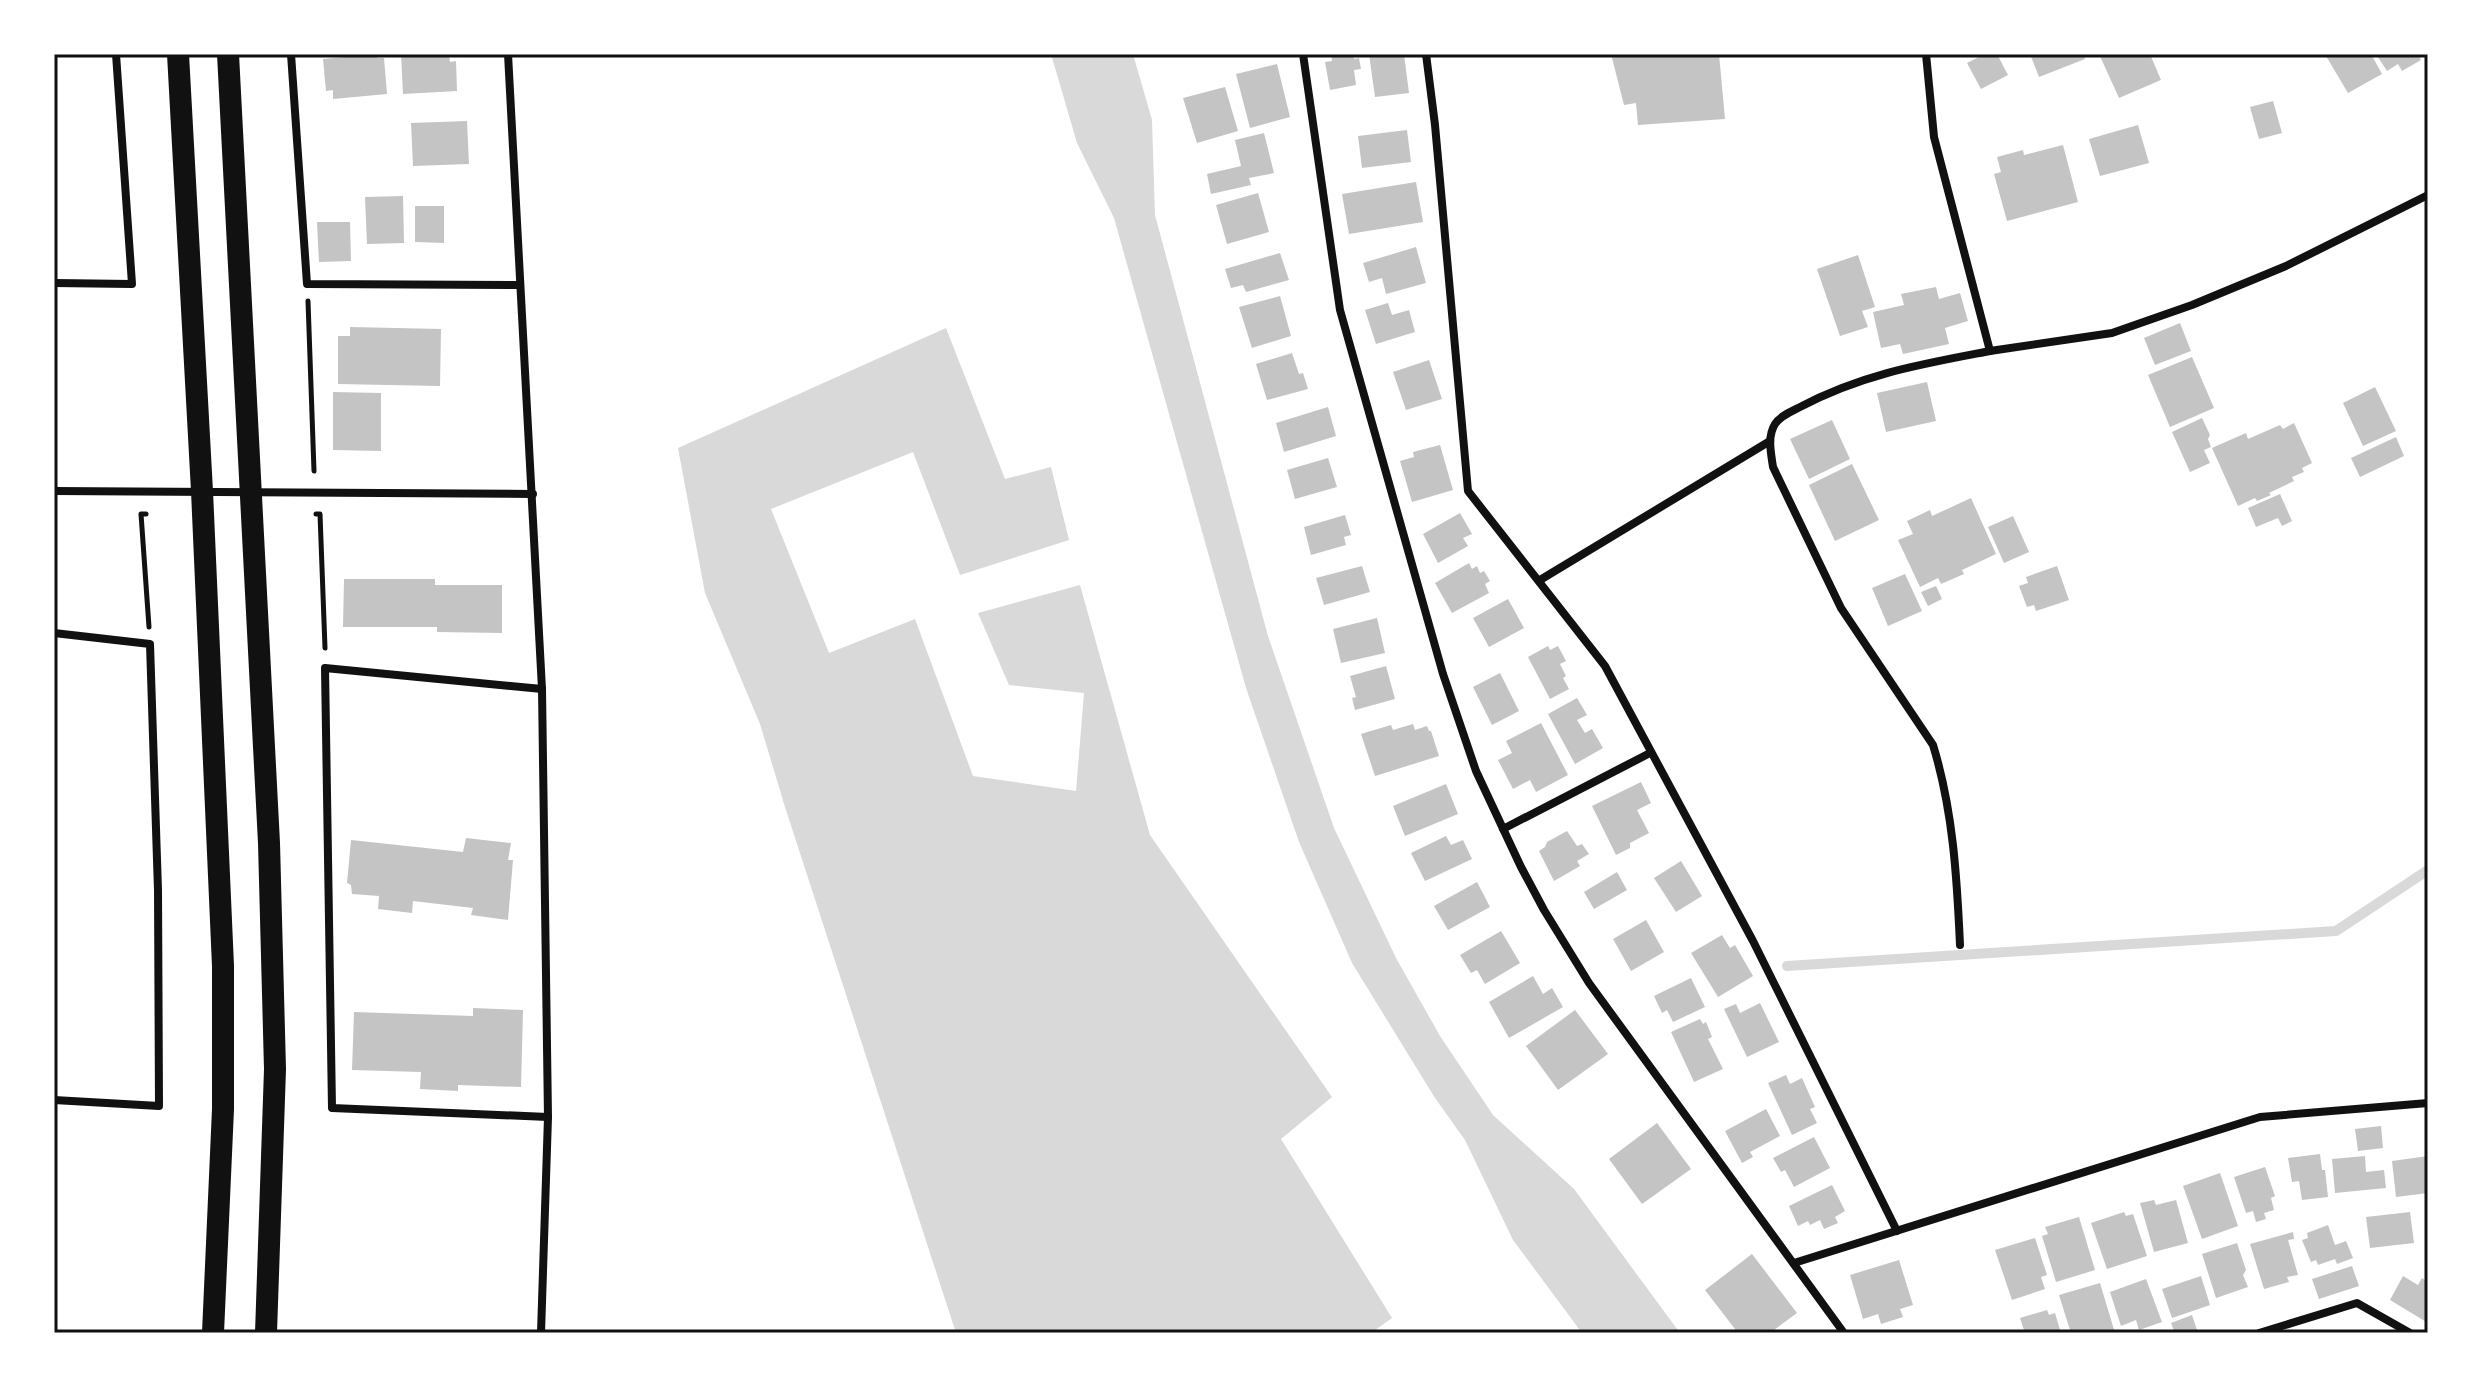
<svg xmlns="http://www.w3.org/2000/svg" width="2482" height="1387" font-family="Mulish,sans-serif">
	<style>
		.water { fill: #d9d9d9 }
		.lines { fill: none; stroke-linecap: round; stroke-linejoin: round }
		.stream { stroke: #d9d9d9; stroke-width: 10 }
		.building { fill: #c4c4c4 }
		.path { stroke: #111; stroke-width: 5 }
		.minor { stroke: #111; stroke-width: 8 }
		.trunk { stroke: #111; stroke-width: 22 }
		.neatline { fill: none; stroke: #111; stroke-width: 3 }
	</style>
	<rect width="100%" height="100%" fill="#fff"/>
	<g class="water">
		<path d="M1051,54h82l19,66 3,95 113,421 66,192 62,130 44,78 53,79 81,74 106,144h-98l-69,-93 -48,-100 -30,-42 -83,-135 -53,-121 -53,-154 -132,-470 -37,-75z"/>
		<path d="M946,328l59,151 46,-12 18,73 -109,35 -47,-123 -142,57 58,144 86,-34 58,157 103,15 8,-98 -75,-8 -31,-72 102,-28 70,250 182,262 -51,42 111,179 -21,15h-415l-171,-526 -25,-83 -55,-131 -27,-145z"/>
	</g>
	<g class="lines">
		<path class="stream" d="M1787,966l549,-35 92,-61"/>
	</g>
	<g class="building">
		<path d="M379,54l-2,4h7l3,36 -54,5v-9l-7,1 -3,-32z"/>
		<path d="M401,54h48l1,8 6,-1 1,30 -54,3z"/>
		<path d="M1331,54h23v5l5,-1 2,11 -7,1 2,15 -26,5 -5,-28 7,-1z"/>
		<path d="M1369,54h35l5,39 -34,4z"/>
		<path d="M1611,54h108l6,65 -87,6 -2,-22 -12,2z"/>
		<path d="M1985,54h12l11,21 -27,14 -14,-26z"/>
		<path d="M2030,54h53l2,5 -46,18z"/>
		<path d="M2099,54h51l11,26 -42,18z"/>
		<path d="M2329,54h42l11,20 -34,19 -22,-37z"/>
		<path d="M2376,54h42l3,6 -19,11 -4,-7 -11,7z"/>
		<path d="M1277,64l13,53 -40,11 -14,-54z"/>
		<path d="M1225,87l13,44 -41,12 -14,-45z"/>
		<path d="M2273,101l9,32 -23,6 -9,-32z"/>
		<path d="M467,121l2,43 -56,2 -2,-43z"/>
		<path d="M2138,125l11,38 -49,13 -11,-37z"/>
		<path d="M1407,130l4,32 -49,6 -4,-32z"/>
		<path d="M1264,133l10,40 -25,5 2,7 -40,9 -4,-20 34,-8 -6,-26z"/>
		<path d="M2063,145l15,57 -71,19 -13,-47 7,-2 -4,-15 26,-7 1,5z"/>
		<path d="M1416,182l7,40 -74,12 -7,-40z"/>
		<path d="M1258,193l11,39 -42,12 -11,-39z"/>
		<path d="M403,196l1,47 -37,1 -2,-47z"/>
		<path d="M415,206h29v37l-29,-1z"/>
		<path d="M317,222h33l1,39 -32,1z"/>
		<path d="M1416,247l10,36 -40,11 -4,-16 -13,4 -6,-19z"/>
		<path d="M1280,253l9,27 -43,12 -3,-7 -12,3 -6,-19z"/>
		<path d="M1858,255l17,52 -13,4 6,16 -28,9 -23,-67z"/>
		<path d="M1936,287l3,12 21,-6 8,28 -23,7 4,16 -46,10 -3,-10 -19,4 -8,-36 31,-7 -3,-11z"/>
		<path d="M1280,296l11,40 -39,12 -13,-41z"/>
		<path d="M1388,303l4,12 17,-5 6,22 -39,12 -11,-34z"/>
		<path d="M2180,323l11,28 -36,14 -11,-27z"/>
		<path d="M350,327l91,2 -1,57 -102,-2v-48h12z"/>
		<path d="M1292,353l7,21 4,-1 5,16 -41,11 -11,-36z"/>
		<path d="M2192,357l22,51 -44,19 -22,-52z"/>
		<path d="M1429,360l13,39 -36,11 -13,-38z"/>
		<path d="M1927,382l9,39 -50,11 -9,-39z"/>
		<path d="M2375,387l21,44 -33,15 -20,-43z"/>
		<path d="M333,392l48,1v58l-48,-1z"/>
		<path d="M1328,407l8,29 -52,16 -8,-29z"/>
		<path d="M2202,418l8,17 -2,4 3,8 -7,3 6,13 -20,9 -18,-40z"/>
		<path d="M1832,420l18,39 -41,20 -19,-40z"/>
		<path d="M2294,423l18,40 -10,5 2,4 -12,5 2,4 -25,12 2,2 -14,6 -2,-3 -17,8 -26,-58 34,-15 2,6 32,-14 3,4z"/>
		<path d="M2396,437l8,19 -44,21 -9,-19z"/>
		<path d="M1440,445l13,45 -41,12 -12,-41 14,-4 -1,-5z"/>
		<path d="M1328,458l9,29 -42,12 -8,-29z"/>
		<path d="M1852,464l27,56 -44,21 -26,-56z"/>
		<path d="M2280,494l12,27 -10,5 -4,-8 -22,9 -8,-19z"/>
		<path d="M1971,498l25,56 -34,16 2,4 -23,10 -3,-6 -18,9 -22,-47 15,-6 -6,-13 23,-11 2,6z"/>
		<path d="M1460,513l12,21 -9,4 5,8 -30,17 -15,-29z"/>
		<path d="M1345,515l6,20 -7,2 2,8 -35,10 -7,-28z"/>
		<path d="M2013,516l16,36 -25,11 -16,-36z"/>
		<path d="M1469,563l3,6 5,-3 3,7 4,-2 6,10 -5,3 4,9 -37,20 -17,-30z"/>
		<path d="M1362,566l8,26 -46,13 -8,-27z"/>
		<path d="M2057,566l12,34 -33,11 -2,-6 -7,2 -8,-21 9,-3 -2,-6z"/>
		<path d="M1905,574l17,37 -34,15 -16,-38z"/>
		<path d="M344,579h91v6h67v48l-65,-1v-5h-94z"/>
		<path d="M1936,586l6,13 -14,7 -7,-14z"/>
		<path d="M1508,599l16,29 -35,19 -16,-29z"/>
		<path d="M1377,618l8,35 -44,10 -8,-34z"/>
		<path d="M1548,646l2,4 8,-4 8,15 -6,3 6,12 -3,2 6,11 -19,10 -22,-42z"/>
		<path d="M1386,666l9,33 -40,11 -3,-12 4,-1 -6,-21z"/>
		<path d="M1500,673l19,38 -27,14 -19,-38z"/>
		<path d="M1577,698l10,17 -10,5 8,13 7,-4 11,19 -28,16 -27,-50z"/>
		<path d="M1541,723l27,52 -32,17 -6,-12 -17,9 -15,-29 14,-7 -6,-12z"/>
		<path d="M1413,724l2,6 12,-4 2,5h2l8,25 -64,20 -14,-42 30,-9 2,5z"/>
		<path d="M1641,782l10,21 -14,7 12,23 -19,10v5l-14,7 -24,-49z"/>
		<path d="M1446,784l12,30 -53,22 -12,-30z"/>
		<path d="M1567,831l10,15 5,-2 7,10 -12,7 3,5 -26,15 -15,-30 6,-4 2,-5z"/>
		<path d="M1446,836l5,9 12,-5 9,19 -47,22 -14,-28z"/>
		<path d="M466,838l45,5 -3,17h5l-5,60 -37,-5 2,-7 -60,-7 -1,12 -34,-4 1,-13 -27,-2 -1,-9 -4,-2 4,-43 112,12z"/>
		<path d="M1681,861l21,35 -26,16 -22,-34z"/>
		<path d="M1617,872l10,18 -33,19 -10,-17z"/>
		<path d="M1477,882l13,25 -42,23 -14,-24z"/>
		<path d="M1646,920l18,32 -33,19 -18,-32z"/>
		<path d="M1501,931l19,32 -35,21 -8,-14 -6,3 -11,-18z"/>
		<path d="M1722,935l8,13 5,-3 18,31 -35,21 -27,-44z"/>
		<path d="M1533,976l10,18 9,-6 11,19 -54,31 -20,-36z"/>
		<path d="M1691,978l14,29 -32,15 -6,-12 -5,3 -8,-17z"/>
		<path d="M1760,1003l19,39 -32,15 -23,-48 12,-5 4,9z"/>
		<path d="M473,1008l50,2 -2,77 -63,-2v6l-38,-2 1,-17 -69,-2 2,-58 119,4z"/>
		<path d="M1575,1010l33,44 -50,36 -32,-44z"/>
		<path d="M1700,1019l3,5 3,-2 6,15 -4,2 15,30 -29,13 -23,-50z"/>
		<path d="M1786,1075l4,9 12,-6 13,29 -5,2 7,14 -25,12 -24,-52z"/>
		<path d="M1766,1109l14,27 -30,16 3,5 -11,6 -17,-32z"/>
		<path d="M1657,1123l34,46 -49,35 -33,-45z"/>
		<path d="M2381,1126l2,22 -25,3 -3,-22z"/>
		<path d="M1814,1137l16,31 -36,19 -9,-17 -4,2 -8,-14z"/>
		<path d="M2320,1154l2,16h3l3,27 -26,3 -3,-19 -7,1 -4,-24z"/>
		<path d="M2365,1156l1,16 18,-2 2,18 -51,5 -3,-34z"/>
		<path d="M2428,1156v37l-32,4 -4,-36z"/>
		<path d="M2265,1167l10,29 -4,2 3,12 -10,3 2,6 -10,3 -3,-11 -7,2 -12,-36z"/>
		<path d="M2220,1173l18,53 -36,13 -19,-53z"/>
		<path d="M1832,1185l13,26 -10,6 3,6 -14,6 -4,-9 -10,5 -2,-4 -10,5 -9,-20z"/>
		<path d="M2154,1200l2,5 20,-5 12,43 -34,9 -14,-49z"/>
		<path d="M2124,1212l2,4 7,-2 14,42 -40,13 -16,-46z"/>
		<path d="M2410,1212l4,31 -44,5 -4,-31z"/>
		<path d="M2079,1217l16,53 -39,12 -14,-46 6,-2 -3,-7z"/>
		<path d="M2328,1225l7,20 11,-4 7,17 -16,6 -2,-5 -17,6 -2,-5 -5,2 -9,-22 6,-2 -1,-5z"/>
		<path d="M2293,1232l1,7 -6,1 10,35 -11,2 2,5 -25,7 -14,-45z"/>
		<path d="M2035,1238l12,37 -6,2 4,12 -33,11 -17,-50z"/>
		<path d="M2237,1243l9,27 -3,5 5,12 -32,11 -14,-44z"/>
		<path d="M1752,1254l45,59 -27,20h-32l-33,-43z"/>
		<path d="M1899,1260l14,45 -13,4 3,8 -22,7 -3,-10 -15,5 -13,-44z"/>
		<path d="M2352,1266l7,20 -40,13 -7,-20z"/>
		<path d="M2201,1276l9,29 -38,13 -10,-29z"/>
		<path d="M2403,1276l15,9 4,-7 6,4v41l-38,-23z"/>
		<path d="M2146,1279l16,43 -23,8 -3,-10 -15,6 -11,-34z"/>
		<path d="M2100,1283l15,50h-44l-12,-38z"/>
		<path d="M2047,1310l2,5 6,-2 6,20h-36l-5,-15z"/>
		<path d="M2192,1315l6,18h-23l-4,-10z"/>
	</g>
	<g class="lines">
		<g class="path">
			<path d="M308,301l6,170"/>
			<path d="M146,514h-5l8,113"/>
			<path d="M316,514h4l5,134"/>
		</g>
		<g class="minor">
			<path d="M291,54l16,230 212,1"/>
			<path d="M508,54l34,635 6,428 -7,216"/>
			<path d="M1303,54l37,256 103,364 33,97 45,96 23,43 45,73 255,350"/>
			<path d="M1426,54l9,71 33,366 137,175 148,275 144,290"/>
			<path d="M1926,54l8,83 56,214 122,-18 80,-28 94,-39 142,-71"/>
			<path d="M54,283l78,1 -16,-230"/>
			<path d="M54,491l479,3"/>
			<path d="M1540,580l230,-139"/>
			<path d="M54,633l96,11 8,246 1,216 -105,-6"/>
			<path d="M542,689l-217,-21 7,440 216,9"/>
			<path d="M1503,829l147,-76"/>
			<path d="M1960,945c-3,-67 -7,-135 -27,-200l-92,-137 -68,-141c-2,-14 -6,-30 2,-43 5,-8 17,-13 25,-17 62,-33 122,-43 190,-56"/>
			<path d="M1794,1263l466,-146 168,-14"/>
			<path d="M2259,1333l98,-30 53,30"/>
		</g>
		<g class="trunk">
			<path d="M178,54l24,437 21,475v143l-10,224"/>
			<path d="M228,54l41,789 6,226 -9,264"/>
		</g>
	</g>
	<rect width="2482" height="1387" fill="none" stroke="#ffffff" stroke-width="112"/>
	<rect x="56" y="56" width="2370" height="1275" class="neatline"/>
</svg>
